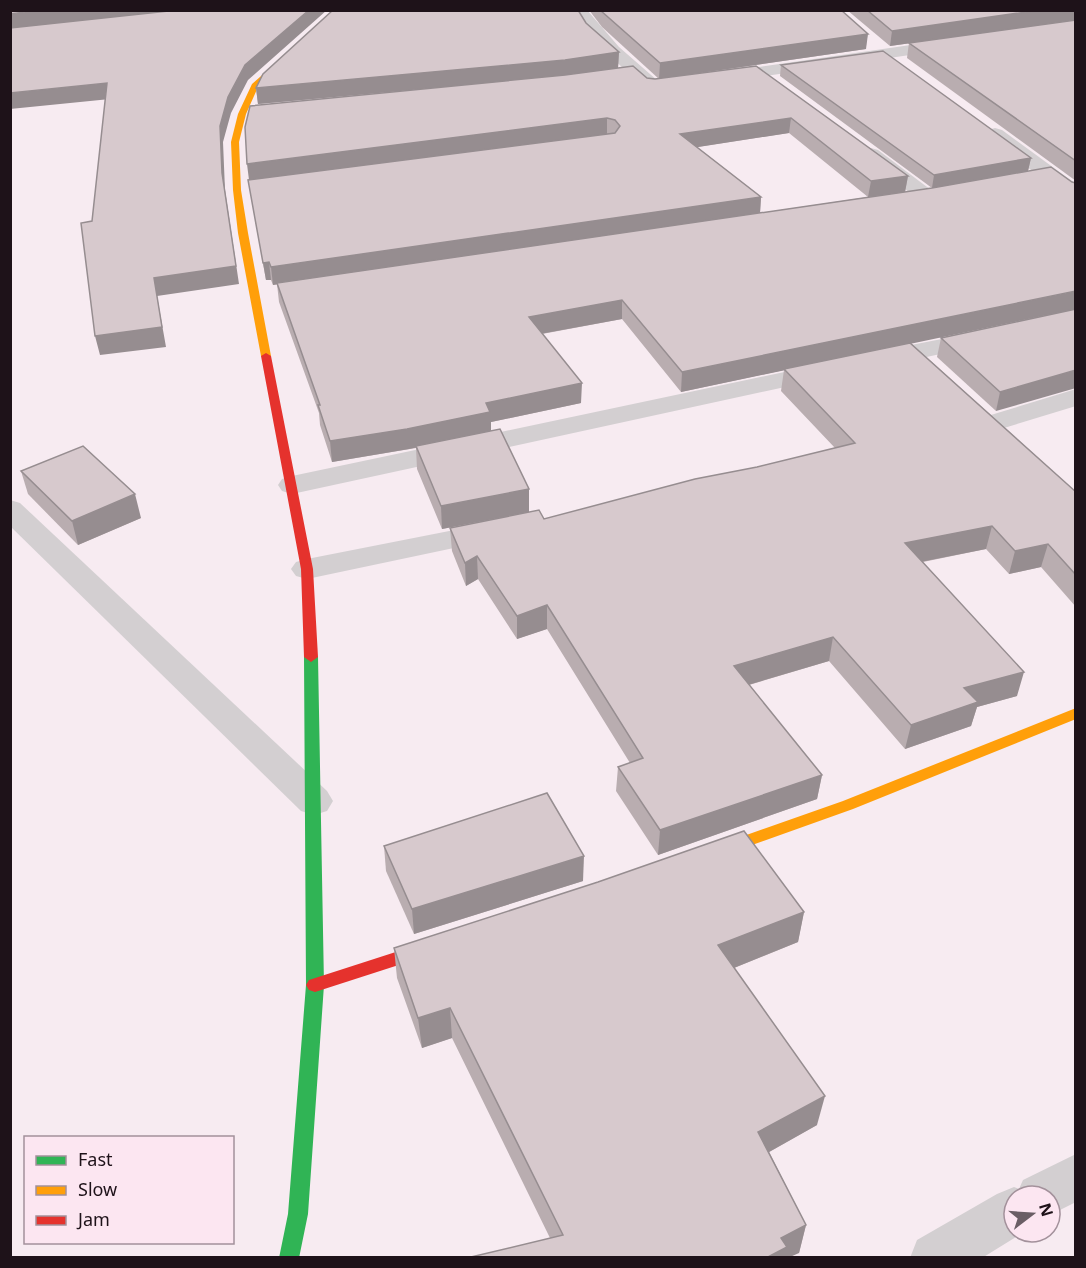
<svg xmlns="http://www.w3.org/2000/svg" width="1086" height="1268" font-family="'Noto Sans',sans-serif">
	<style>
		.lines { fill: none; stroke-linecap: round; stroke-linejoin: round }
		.street { fill: #d3cfd1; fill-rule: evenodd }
		.fast { fill: #30b455; fill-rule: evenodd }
		.slow { fill: #ff9f0a; fill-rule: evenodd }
		.jam { fill: #e5322d; fill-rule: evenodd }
		.wall { fill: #b9adb0; fill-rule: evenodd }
		.shaded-wall { fill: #968d90 }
		.building { fill: #d7c9cd; stroke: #968d90; stroke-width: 1.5 }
	</style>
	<rect width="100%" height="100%" fill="#f7ebf1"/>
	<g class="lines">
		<g class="street">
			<path d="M570,10h17l32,37 39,34h15l3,4 -3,4 -19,3 -6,-1 -50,-46z"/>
			<path d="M952,39l6,1 2,4 -2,4 -240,35 -6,-1 -3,-4 3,-4 6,-1z"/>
			<path d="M995,128l7,2 74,54v16l-7,-2 -81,-60 -3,-4 3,-4z"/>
			<path d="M871,148l7,2 57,43 4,4 -4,4 -7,2 -7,-2 -57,-43 -3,-4 3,-4z"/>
			<path d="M983,331l9,2 3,5 -3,5 -117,25 -9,-3 -4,-5 4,-5 9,-3z"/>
			<path d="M827,363l9,3 4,5 -4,5 -544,118 -10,-3 -4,-6 4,-6 10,-3z"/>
			<path d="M1076,389v17l-85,26 -10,-2 -4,-6 4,-6z"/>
			<path d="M10,500l10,3 307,288 6,10 -6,10 -13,4 -13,-4 -291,-285z"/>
			<path d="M495,522l11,3 4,6 -4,6 -199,42 -11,-3 -5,-7 5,-7 11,-3z"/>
			<path d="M1076,1154v48l-26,13v-19h-36v36h10l-42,26h-72l7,-18 80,-46 17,-7 5,2 4,-9z"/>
		</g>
		<path class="fast" d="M311,652l7,5 6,328 -16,229 -9,44h-20l9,-44 18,-229 -2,-328z"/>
		<g class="slow">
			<path d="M336,10h7l-85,77 -12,27 -7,28 2,48 7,43 23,123 -5,3 -5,-3 -23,-123 -5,-43 -2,-48 7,-28 14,-30z"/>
			<path d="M1076,708v11l-223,90 -143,51 -6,-2 -2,-4 2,-4 139,-49z"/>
		</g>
		<g class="jam">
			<path d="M266,353l5,3 42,213 5,88 -7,5 -7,-5 -3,-88 -40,-213z"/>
			<path d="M436,939l6,2 2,5 -2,5 -127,41 -6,-2 -3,-5 3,-5z"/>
		</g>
	</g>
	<g class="wall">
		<path d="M589,10h252l25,39 -207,30 -57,-52z"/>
		<path d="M847,10h229v10l-186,26z"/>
		<path d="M1076,20v161l-169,-123 2,-15z"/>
		<path d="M586,23l33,29 -1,16 29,10 8,1 101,-13 152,110 -3,16 27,-4 -152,-112 1,-11 250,93 -3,13 -117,172 165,149v115l-35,-40 -32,7 -23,-25 -63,13 94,134 -40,11 -6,19 -66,23 -76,-88 -80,24 73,90 -5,24 -159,56 -42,-64 2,-24 12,-4 -83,-134 -30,10 -39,-60 -12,7 -14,-35 -2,-23 94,-9 291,-71 -54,-57 3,-21 -103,22 -59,-73 -80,15 39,69 -90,19v8l38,59v23l-87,17 -25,-60 -1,-21 -84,14 -12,-37 -1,-12 -40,-111 -2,-18 -4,1 -2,-5h-5l-18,-100 246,-98 -236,22 -2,-16zM789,133l79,64 -108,16 1,-16 -64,-50z"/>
		<path d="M1076,309l-80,102 -59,-54 4,-19z"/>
		<path d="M21,471l120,47 -63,27 -50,-51z"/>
		<path d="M384,846l199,35 -169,53 -28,-63z"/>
		<path d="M804,912l-6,30 -64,26 83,157 -48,27 37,73 -7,28 -249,-15 -98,-200 -30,10 -25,-70 -3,-30z"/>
	</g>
	<g class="shaded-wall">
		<path d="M40,10h139l-169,19v-15z"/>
		<path d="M309,10h18l-79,70 -17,33 -8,29 2,48 14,94 -82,12 9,51 -66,8 -5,-19 59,-58 68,-105 -2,-47 8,-29 17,-32z"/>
		<path d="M1040,10h36v10l-186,26 2,-15z"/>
		<path d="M868,34l-2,15 -207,30 1,-16z"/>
		<path d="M619,52l-1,16 -53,8 -307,28 -2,-16z"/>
		<path d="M107,83l3,16 -100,10v-16z"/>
		<path d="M607,118v16l-358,46 -2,-16z"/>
		<path d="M791,118l-2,15 -110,17 1,-16z"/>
		<path d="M1031,158l-3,13 -96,17 2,-13z"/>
		<path d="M908,176l-3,16 -37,5 3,-16z"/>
		<path d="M761,197l-1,16 -487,72 -2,-18z"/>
		<path d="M269,262l2,18h-5l-3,-17z"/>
		<path d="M1076,291v18l-395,83 1,-20z"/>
		<path d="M622,300v19l-93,17v-19z"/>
		<path d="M1076,370v18l-80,23 4,-19z"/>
		<path d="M582,383l-1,20 -90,19v10l-82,17 -77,13 -2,-21 156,-38z"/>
		<path d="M529,489v23l-87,17 -1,-23z"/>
		<path d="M135,494l6,24 -63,27 -6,-24z"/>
		<path d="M992,526l-6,23 -86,17 5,-23z"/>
		<path d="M1048,544l-7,23 -32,7 6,-23z"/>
		<path d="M477,556l1,23 -12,7 -1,-23z"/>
		<path d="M547,605v24l-30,10v-23z"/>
		<path d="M833,637l-4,24 -98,29 3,-24z"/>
		<path d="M1024,672l-7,24 -40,11 -6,19 -66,23 6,-24 53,-37z"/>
		<path d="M822,775l-5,24 -159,56 2,-25z"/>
		<path d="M584,856l-1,25 -169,53 -2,-25z"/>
		<path d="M804,912l-6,30 -84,34 4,-31z"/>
		<path d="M450,1008l2,30 -30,10 -4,-30z"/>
		<path d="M825,1096l-8,29 -64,36 5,-29z"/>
		<path d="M806,1225l-7,28 -9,4h-22l13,-19z"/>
	</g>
	<g class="building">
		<path d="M10,10h30l-30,4z"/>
		<path d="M178,10h131l-64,55 -17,32 -8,29 2,47 14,93 -82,12 8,49 -67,9 -14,-113 11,-2 15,-138 -97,10v-65z"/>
		<path d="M333,10h245l8,13 33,29 -54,8 -309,28 7,-14z"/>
		<path d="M600,10h241l27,24 -208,29z"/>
		<path d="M867,10h173l-148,21z"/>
		<path d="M1076,20v141l-167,-118z"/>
		<path d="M883,51l148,107 -97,17 -153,-110z"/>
		<path d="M633,66l14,12 8,1 101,-13 152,110 -37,5 -80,-63 -111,16 81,63 -490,70 -2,-5 -6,1 -15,-83 367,-47 5,-7 -5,-6 -8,-2 -360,46 -2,-37 5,-21 315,-31z"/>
		<path d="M1051,167l21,15 4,1v108l-394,81 -60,-72 -93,17 53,66 -96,20 4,9 -83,17 -77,12 -12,-36h2l-43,-122 655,-95z"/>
		<path d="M1076,309v61l-76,22 -59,-54z"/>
		<path d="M910,343l166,149v83l-28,-31 -33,7 -23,-25 -87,17 119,129 -60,16 14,14 -67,23 -78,-88 -99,29 88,109 -162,55 -42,-63 25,-9 -96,-153 -30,11 -40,-60 -12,7 -15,-35 89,-18 5,9 151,-40 62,-12 98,-24 -71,-74z"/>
		<path d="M500,429l29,60 -88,17 -25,-60z"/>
		<path d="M83,446l52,48 -63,27 -51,-50z"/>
		<path d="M547,793l37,63 -172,53 -28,-63z"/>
		<path d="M744,831l60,81 -86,33 107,151 -67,36 48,93 -25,13 6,9 -19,10h-297l92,-22 -113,-227 -32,10 -24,-70 204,-66z"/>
	</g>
	<rect width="1086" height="1268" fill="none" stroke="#1e1219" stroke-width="24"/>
	<rect x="24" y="1136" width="210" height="108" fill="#fce6f1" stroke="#a3919b" stroke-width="1.5"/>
	<rect x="36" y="1156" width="30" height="9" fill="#30b455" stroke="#a3919b" stroke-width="1.5"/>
	<text x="78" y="1166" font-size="18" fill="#1e1219">Fast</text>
	<rect x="36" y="1186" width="30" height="9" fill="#ff9f0a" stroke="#a3919b" stroke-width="1.5"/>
	<text x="78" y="1196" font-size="18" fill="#1e1219">Slow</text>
	<rect x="36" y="1216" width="30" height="9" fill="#e5322d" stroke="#a3919b" stroke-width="1.5"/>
	<text x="78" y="1226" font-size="18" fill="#1e1219">Jam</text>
	<g transform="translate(1032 1214) rotate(73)"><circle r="28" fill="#fce6f1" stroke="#a3919b" stroke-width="1.5"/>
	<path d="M0-4.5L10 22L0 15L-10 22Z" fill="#6a5e65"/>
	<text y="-9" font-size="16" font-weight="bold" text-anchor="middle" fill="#1e1219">N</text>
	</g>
</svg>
